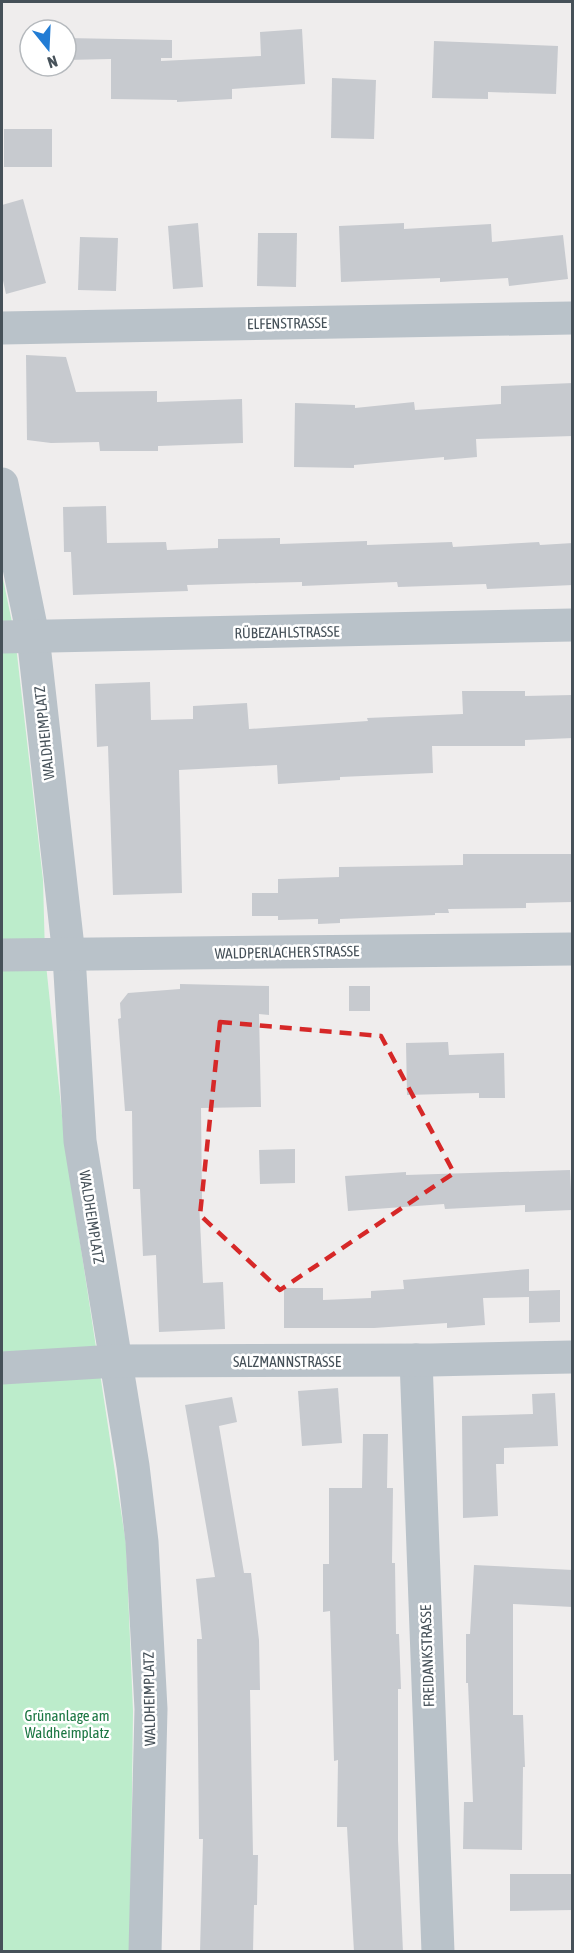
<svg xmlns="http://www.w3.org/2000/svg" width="574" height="1953" font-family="'Asap Condensed',sans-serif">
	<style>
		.green { fill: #bceccb }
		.building { fill: #c7cacf }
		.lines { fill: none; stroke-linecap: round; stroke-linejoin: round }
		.minor { stroke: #b9c2c9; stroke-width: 33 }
		.marked { fill: none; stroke: #d62828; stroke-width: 4.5; stroke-dasharray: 12 8; stroke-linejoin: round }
		.labels { text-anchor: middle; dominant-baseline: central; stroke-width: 5; stroke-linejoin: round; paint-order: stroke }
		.street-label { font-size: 15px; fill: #465159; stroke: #fff }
		.park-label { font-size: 15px; fill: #1b7642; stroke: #fff }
	</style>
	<rect width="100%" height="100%" fill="#efeded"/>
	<path class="green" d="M2,574l13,63 28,243 2,75 20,189 61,400 7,167 -3,240h-128z"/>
	<g class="building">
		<path d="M302,29l3,55 -73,5v10l-55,3v-2l-66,-1v-40l-45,1v-22l106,2v18h-11v3l100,-5 -1,-24z"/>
		<path d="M434,41l124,5 -2,48 -68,-2v7l-56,-1z"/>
		<path d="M332,78l44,2 -2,59 -43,-1z"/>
		<rect x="4" y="129" width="48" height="38"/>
		<path d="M23,199l23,84 -40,11 -4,-18v-71z"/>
		<path d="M198,223l5,64 -30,2 -5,-63z"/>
		<path d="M404,223v6l87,-5 1,18 71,-7 5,44 -59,7 -1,-8 -68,4v-4l-99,4 -2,-56z"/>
		<path d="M258,233h39l-1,54 -39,-1z"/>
		<path d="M80,237l38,1 -2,53 -38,-1z"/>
		<path d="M26,355l40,2 10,35 81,-1v11l85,-3 1,44 -85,3v5h-58l-1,-9 -48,1 -24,-3z"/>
		<path d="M573,383v53l-97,3 1,18 -33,3v-3l-90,8v3l-60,-1 1,-64 60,2v3l59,-6 1,8 86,-6v-18z"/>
		<path d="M106,506l1,37 59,-1 1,8 51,-2v-9l62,-1v6l87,-3v4l85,-3 1,5 86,-5 1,3 33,-2v42l-86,4 -1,-5 -88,3 -1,-5 -95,4v-4l-42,1 -73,2 1,6 -115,4 -2,-43h-7l-1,-45z"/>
		<path d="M150,682l1,38 42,-1v-13l54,-3 2,26 119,-8 -1,-3 96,-4 -1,-23h63v5l48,-1v43l-48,2v6h-93l1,27 -93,4v3l-62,4 -1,-19 -98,5 3,123 -69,2 -5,-149 -11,1 -2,-63z"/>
		<path d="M463,854h110v48l-47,1v5l-78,1 1,4h-14v2l-95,4v4l-22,1v-5l-40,1v-4h-26v-23h26v-14l61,-2v-10l124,-2z"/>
		<path d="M180,984l89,2v29l-10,-1 2,93 -60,1 1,93h-3l4,82 20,-1 2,47 -66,3 -3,-77 -13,1 -3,-67h-7l-1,-78h-7l-7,-92 3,-1 -1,-15 8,-10 52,-4z"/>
		<rect x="349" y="986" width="21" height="25"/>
		<path d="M448,1042l1,13 55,-2 1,45h-26v-5l-72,2 -1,-52z"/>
		<path d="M295,1149v34l-35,1 -1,-34z"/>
		<path d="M570,1170l2,40 -47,2v-7l-80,4 -1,-5 -96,7 -3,-35 61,-4v3z"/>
		<path d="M529,1269v28l-46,1 2,27 -38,3v-5l-73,5h-90v-40h39v12l48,-2v-7l33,-2 -1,-9z"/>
		<path d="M560,1290v32l-31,1v-32z"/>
		<path d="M338,1388l4,55 -40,3 -4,-55z"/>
		<path d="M555,1393l3,53 -54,2v16h-8l2,52 -35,2 -1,-102 71,-2 -1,-20z"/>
		<path d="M232,1397l5,25 -18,4 25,147h7l8,67 1,50h-10l3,165h5l-1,50h-3l-1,47h-53l3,-113h-4l-2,-200h5l-6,-60 19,-2 -30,-172z"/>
		<path d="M363,1434h25l-1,54h6l-1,75h3l1,71h3l2,55h-3v151l5,112h-49l-7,-125h-10l1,-67 -4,1 -4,-150 -7,1v-48h6v-76h33z"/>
		<path d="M474,1565l99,5v37l-60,-3v111h10l2,52h-2l-1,83 -59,-1 1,-47h9l-5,-119h-2v-49h4z"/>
		<path d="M510,1874h63v36l-63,1z"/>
	</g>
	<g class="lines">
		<g class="minor">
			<path d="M2,328l570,-10"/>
			<path d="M2,484l31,152 36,320 11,185 53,325 9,76 9,167 -6,243"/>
			<path d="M2,637l570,-12"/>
			<path d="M2,955l570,-6"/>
			<path d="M416,1360l22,592"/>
			<path d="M2,1368l114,-7 315,-1 141,-3"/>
		</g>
	</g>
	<path class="marked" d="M220,1022l161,14 73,137 -174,117 -80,-75z"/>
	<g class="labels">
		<g class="street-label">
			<text transform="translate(287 323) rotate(-1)">ELFENSTRASSE</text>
			<text transform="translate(287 632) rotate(-1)">RÜBEZAHLSTRASSE</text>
			<text transform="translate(44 733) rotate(-96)">WALDHEIMPLATZ</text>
			<text transform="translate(287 952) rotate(-1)">WALDPERLACHER STRASSE</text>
			<text transform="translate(92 1217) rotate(81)">WALDHEIMPLATZ</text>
			<text x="287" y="1361">SALZMANNSTRASSE</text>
			<text transform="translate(427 1656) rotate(-92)">FREIDANKSTRASSE</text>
			<text transform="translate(149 1699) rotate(-91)">WALDHEIMPLATZ</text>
		</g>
		<g class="park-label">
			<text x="67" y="1715">Grünanlage am<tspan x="67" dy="17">Waldheimplatz</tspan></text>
		</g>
	</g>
	<rect width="574" height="1953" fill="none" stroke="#465159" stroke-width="6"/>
	<g transform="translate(48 48) rotate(162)"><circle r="28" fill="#ffffff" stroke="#b5b9bd" stroke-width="1.5"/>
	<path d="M0-4.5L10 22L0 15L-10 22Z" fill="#227cd4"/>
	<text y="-9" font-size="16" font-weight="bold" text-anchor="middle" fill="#465159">N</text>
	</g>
</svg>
